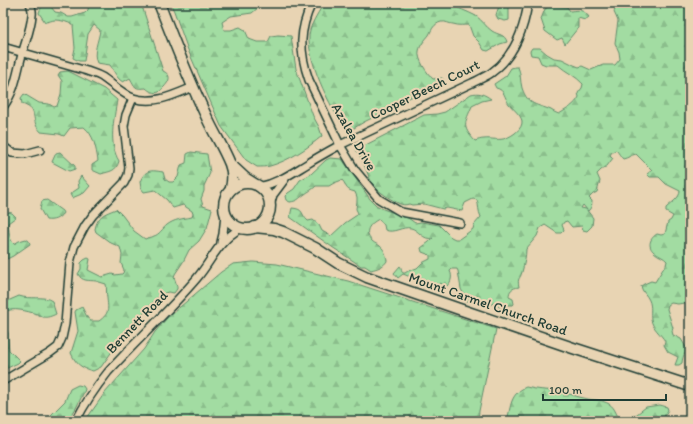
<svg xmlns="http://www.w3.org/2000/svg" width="693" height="424" font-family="Itim,sans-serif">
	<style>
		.forest { fill: url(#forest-firs); stroke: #608c6b }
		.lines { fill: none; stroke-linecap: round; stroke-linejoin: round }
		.street-casing { stroke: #1f3d34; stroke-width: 10 }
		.secondary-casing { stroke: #1f3d34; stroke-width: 13 }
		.street { stroke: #e8d4b3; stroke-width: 7 }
		.secondary { stroke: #e8d4b3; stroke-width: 10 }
		.labels { text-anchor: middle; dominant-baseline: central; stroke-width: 4; stroke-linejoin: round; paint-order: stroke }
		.street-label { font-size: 14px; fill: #1f3d34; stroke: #e8d4b3 }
	</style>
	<defs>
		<pattern id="forest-firs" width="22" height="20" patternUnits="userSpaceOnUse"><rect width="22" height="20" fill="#a2dca2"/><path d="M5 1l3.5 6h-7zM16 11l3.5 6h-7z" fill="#8bbe8c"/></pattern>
	</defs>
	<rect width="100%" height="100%" fill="#e8d4b3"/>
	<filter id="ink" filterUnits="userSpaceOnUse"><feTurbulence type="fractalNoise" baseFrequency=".025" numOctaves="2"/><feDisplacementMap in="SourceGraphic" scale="8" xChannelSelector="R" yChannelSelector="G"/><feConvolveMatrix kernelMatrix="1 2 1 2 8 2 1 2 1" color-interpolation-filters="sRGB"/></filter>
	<g filter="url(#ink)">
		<g class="forest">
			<path d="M48,3l7,9 6,1 7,4h4l13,-4 3,-3 1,-7h52l22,68c13,6 2,15 -4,21 -5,2 -10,-1 -13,-4 -12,1 -10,0 -16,-10l-7,4c-6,-3 -9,-11 -13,-17l-13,-2c-5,-10 2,-23 3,-33l-6,-5 -6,9 -4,27h-5l-6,-3 2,-10 -2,-23c-5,-3 -12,-5 -18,-5 -3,0 -6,2 -10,2l-6,-9c1,-5 5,-9 9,-10z"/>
			<path d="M170,3h105l-16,4 -7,6 -21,3 -9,6 2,8h7l9,-3 5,3 4,9 8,3h11l3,-6 7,-1 13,1 5,33 17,47 6,11 3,9c-14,12 -34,25 -52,30 -4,1 -9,1 -13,1l-11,-7 -25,-34 -33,-76 -14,-39z"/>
			<path d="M324,3h126c8,6 17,8 26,13 6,4 10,11 16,15 6,4 13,3 15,11l-7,2 -12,7 -4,-1 -5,-8 -6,-6 -4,-11c-5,0 -10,1 -16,-1 -4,0 -7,-3 -12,-2 -7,2 -9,7 -12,13 -4,5 -9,10 -10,16 -2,8 8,22 14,28l9,-1 2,3 -7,4 -37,17 -28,16 -8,4 -10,6 -8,1c-15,-19 -43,-75 -36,-99 2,-8 10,-20 14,-27z"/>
			<path d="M500,3h9v17l-4,1 -7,-2 -2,-4z"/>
			<path d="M616,3h74v299l-12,2 -7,-1 -3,2 -1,4 6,19 -1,3 1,4 8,4 6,10c-2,6 -4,5 -5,14l-3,2h-4l3,-8 -10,-5 -4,-7 1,-4c-4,-7 -13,-13 -14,-22 -1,-6 1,-12 -2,-19 -2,-5 -7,-8 -8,-14l3,-2 7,-3 4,1 8,-13 3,-4 1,-4c-3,-4 -9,-5 -13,-9 -7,-6 -4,-14 3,-18l4,1 4,-1 3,-12 3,-2 2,-4 -7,-4v-4c5,-5 14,-10 14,-17l-14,-7 -7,-7h-9l-3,-3 5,-4 -16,-16c-5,1 -8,4 -13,5 -3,-3 -4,-6 -7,-9l-4,2 -2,3 3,3 -6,8 -6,4 -4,4 3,7 -3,11 -4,2 -4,4 3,3c0,5 -1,7 -4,10l-5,-6 -2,3 5,1 7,9 -1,8 -5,5 -4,-1 -1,-4 -10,1 -5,-6 -3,1 -2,3 2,5 -3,3h-4l-12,-8 -5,3 -3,8 -11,13c0,7 -2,16 -4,23 -2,8 -5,5 -3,15 -7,1 -10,3 -10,10l4,2 1,5 -1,1h-7c-5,4 -8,3 -10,-3l-7,3h-2l-1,-4 -2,-1 -2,3h-2l-4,-7 -3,3 -8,3 -1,-8 -2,-3 -1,-2 -3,-18 -1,-2h-5l-2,2c3,6 1,13 -5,16l-4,-4 -8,4h-6l-2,-2 -1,-6 -9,-3h-7l-5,-2 -5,4 -4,-5 6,-7c2,2 1,5 3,7h2l3,-2 9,-3 5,-5 8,-4v-4l-8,-3 -1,-4 8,-6 4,-4c-10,3 -14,-8 -22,-10 -9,-2 -17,6 -26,2l-1,-5 -5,-6c-10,5 -16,13 -7,22 3,3 6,3 8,5 5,4 6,9 7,15 -4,6 -9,7 -16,9l-6,-4h-4l-29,-19 -42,-30 2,-9c13,1 8,6 16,13l5,-1 6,5 3,6 9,5 14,-13 12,-8 1,-2 -2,-4 1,-8v-4l-2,-5c-12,-3 -7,-6 -13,-12l-8,3 -5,3h-13c-4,4 -7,5 -11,8 -7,5 -7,7 -15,8l-4,-2 -1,-4 3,-3 6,-4 6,-9 11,-6 15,-14 4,-2 12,1 28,40 6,6 7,4 25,9 7,5 6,-1 18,3 12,12 4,2h4l14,-10 1,-4 7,-8c-3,-6 -2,-11 -4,-17l-4,-1 -8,4 -3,8 -15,-3 -4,1 -19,-5 -12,1 -3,-1c-6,2 -9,0 -15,-3 -5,-3 -11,-7 -16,-11 -8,-7 -11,-19 -15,-28 -2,-4 -4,-8 -7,-12l68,-35 13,-1 8,-2 26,-18c8,-2 13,0 20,5l-9,2 -10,5c-7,17 -11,20 3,35 3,-1 6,-2 9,-2 7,-1 16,2 22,-1 6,-2 17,-9 16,-17 -1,-6 -9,-12 -13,-17 -5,-7 -4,-14 -13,-16l-2,-4 12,-8 5,-8 4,-1h3c3,6 2,14 4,21 6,18 15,16 29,22 3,2 5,3 8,4 8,-5 16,-9 20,-17l-1,-4 4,-5 1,-4c-7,-8 -17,-12 -25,-19h-12l-5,-2 -3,-7 -7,-1 -1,-4 2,-3h8l7,6 7,4 8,1 12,6 5,2 3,-1 9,4 12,-5h12l5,-6 -1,-7 -4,-9 3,-22 -4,-9z"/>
			<path d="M551,5l16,2 3,4c9,-1 13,-2 19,6l-4,3 -7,-2v10l-13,16 -3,-6 -5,2 -12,-9 -4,-12 4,-10z"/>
			<path d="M68,71l36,18 13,11c-3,20 -9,43 2,61 -3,11 -9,10 -18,13l-9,-4v-5l6,-4c-2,-13 -4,-26 -14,-34l-14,1 -6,8 -5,-2 -18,-2c0,0 -4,-5 -4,-5 -6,-12 1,-17 -15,-23l-1,-6 3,-4 15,9 10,1 5,3 3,-1 4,-12 1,-13 -4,-6 2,-3z"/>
			<path d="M60,152l15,14v3l-6,2 -17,-9 4,-9z"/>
			<path d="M191,152l16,2 3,19 -6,13v5l-3,8 2,7 9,3 -5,19 -8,13 -10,9 -6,12 -8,12 -1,3 3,9v3l-3,4 -6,-1 -3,1 -8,5 -37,42 -19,27 -8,4c-12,-3 -17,-7 -22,-18l7,-22 -3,-19 1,-2 6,-3 5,10 3,4h9c11,-8 9,-12 8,-23 -1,-5 0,-9 -1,-14 -3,-1 -7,-2 -10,-3 -7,-1 -14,1 -18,-7l3,-5v-6l3,-3 4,-2 2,1 -2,11 14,7 10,-3 3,1 7,-1 1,-1 1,-3 -3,-7 1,-8 -2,-8 -9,-4 -15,-11 -1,-3c3,-14 9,-15 21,-20l6,6 12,16 11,8c4,-2 6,-1 9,-3 5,-1 9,-8 13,-11 8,-6 15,-6 25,-8l1,-3 -1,-3 -9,-6 -10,3 -6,-8 -12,-10 -11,2 -3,-4 -1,-6c5,-13 11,-12 23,-10l2,7 4,3h4l5,-5 3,-12 5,-2 1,-9z"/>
			<path d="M81,176l9,10 -6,7 -12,5 -2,-4 9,-6 -1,-7z"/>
			<path d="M47,200l15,11 1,2c-4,6 -10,8 -17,7l-6,-11 2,-8z"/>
			<path d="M7,212l5,1 4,4 -8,6c1,7 1,17 6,21l5,-3 7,-2 3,2 1,3 -17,12 -6,3v-6l-4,-2v-38z"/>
			<path d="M253,262l24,2 71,17 148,48 -17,82 -1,10h-393l19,-27 40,-45 11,-17 12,-14 54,-46 12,-8z"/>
			<path d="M19,296c11,4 25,-1 33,5l4,13c-4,2 -9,4 -13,3 -2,-1 -4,-2 -6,-3 -11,-3 -23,-7 -34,-2v-9z"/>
			<path d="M3,324l5,9v7l1,10 11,11 -2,2 -15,7z"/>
			<path d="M78,385l5,1 2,3 -1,3 -8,16 -8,13h-23l20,-20 5,-12z"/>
			<path d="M526,387c11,3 21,3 31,4 11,2 20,6 31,8 6,1 15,1 21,5 7,4 7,12 12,17h-114c4,-15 3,-27 19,-34z"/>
			<path d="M660,405l7,2 1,3 -7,11h-33l18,-14z"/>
		</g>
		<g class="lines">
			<g class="street-casing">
				<g id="street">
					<path d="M312,3c-13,27 -13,49 -3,77l31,65 15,25 24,29 22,13 59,11"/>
					<path d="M3,47l84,24c5,2 10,3 15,6 9,6 21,17 31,21 21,7 41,-3 60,-11"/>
					<path d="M3,107c13,-17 14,-36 20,-56 3,-11 8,-23 9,-36 1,-4 -1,-8 -2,-12"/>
					<path d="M3,146l9,7 13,1 15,-4"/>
					<path d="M259,187c19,-4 33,-14 48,-23 11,-7 22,-13 33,-19l132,-62c6,-3 13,-6 19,-10 23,-16 33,-44 37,-70"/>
					<path d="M270,205l3,-10 12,-16"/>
					<path d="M221,242l2,-8 2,-19"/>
					<path d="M3,381l47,-28 8,-6 4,-9 3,-14 5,-61 4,-16 11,-21 8,-11 31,-32 4,-8 1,-7 -5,-42 2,-11 7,-17"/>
					<path d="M76,421c9,-18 20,-34 32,-49 29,-32 61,-61 89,-94 16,-19 20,-36 44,-50"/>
				</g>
			</g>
			<g class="secondary-casing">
				<g id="secondary">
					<path d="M159,3c15,39 31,79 49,117 7,15 16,29 22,44 3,8 3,16 1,24"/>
					<path d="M231,165l14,13 8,5"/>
					<circle cx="247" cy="206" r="23"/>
					<path d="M255,227l19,2 9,3 32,16 23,15 29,14 92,32 114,39 117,38"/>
				</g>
			</g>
			<use href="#street" class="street"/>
			<use href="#secondary" class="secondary"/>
		</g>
	</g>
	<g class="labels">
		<g class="street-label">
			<text transform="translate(425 90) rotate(-26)">Cooper Beech Court</text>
			<text transform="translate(354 137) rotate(60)">Azalea Drive</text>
			<text transform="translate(488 304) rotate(19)">Mount Carmel Church Road</text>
			<text transform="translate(137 322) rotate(-46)">Bennett Road</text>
		</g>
	</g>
	<rect width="693" height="424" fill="none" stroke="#e8d4b3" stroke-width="16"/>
	<rect x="8" y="8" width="677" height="408" fill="none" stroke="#1f3d34" stroke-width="1.5" filter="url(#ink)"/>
	<path d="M543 394v6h123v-6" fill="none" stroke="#1f3d34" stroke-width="2"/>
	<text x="549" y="394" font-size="12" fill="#1f3d34" stroke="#e8d4b3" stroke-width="3" paint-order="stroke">100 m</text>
</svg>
